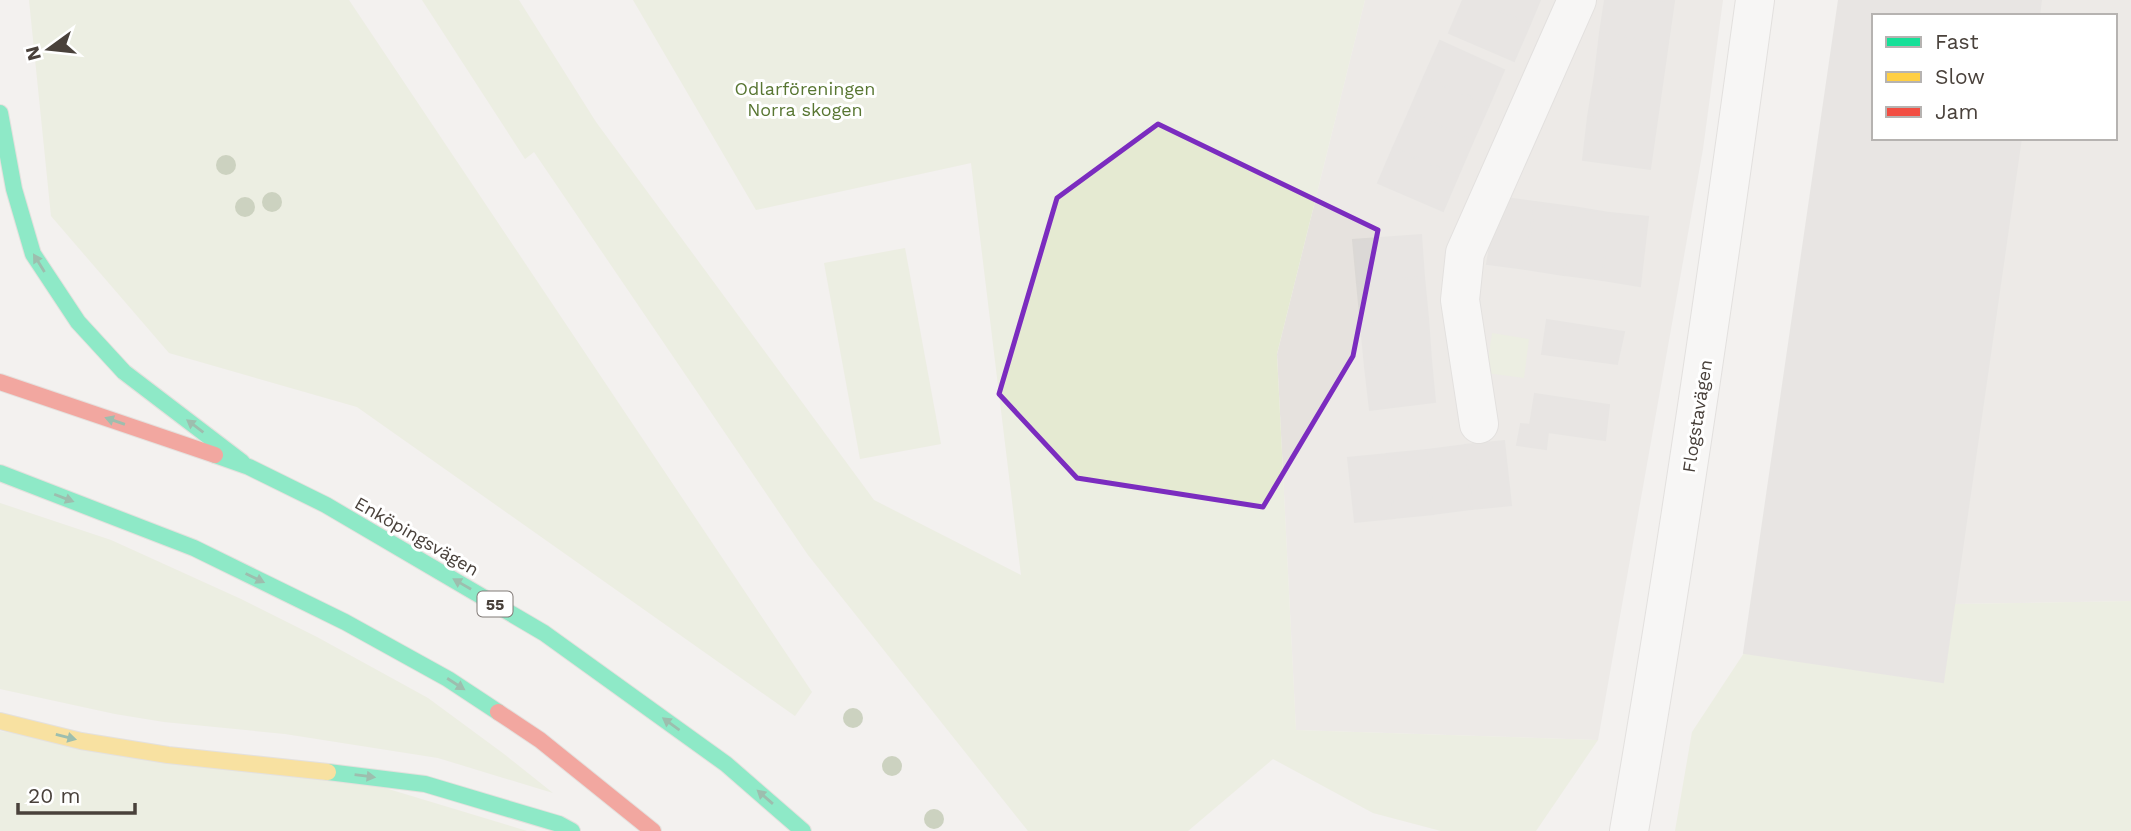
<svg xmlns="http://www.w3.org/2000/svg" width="2131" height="831" font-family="'Work Sans',sans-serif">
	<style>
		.residential { fill: #e6e2de }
		.green { fill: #e5ead2 }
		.building { fill: #dbd8d6; stroke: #dbd8d5; stroke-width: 2 }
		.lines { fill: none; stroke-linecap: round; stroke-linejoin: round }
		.street-casing { stroke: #d0cdcb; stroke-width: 40 }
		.fast-casing { stroke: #d3cec8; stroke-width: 18 }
		.slow-casing { stroke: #d3cec8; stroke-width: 18 }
		.jam-casing { stroke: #d3cec8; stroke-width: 18 }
		.street { stroke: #fdfdfd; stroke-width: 38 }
		.fast { stroke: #16e098; stroke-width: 16 }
		.slow { stroke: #ffcf43; stroke-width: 16 }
		.jam { stroke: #f24e42; stroke-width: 16 }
		.tree { fill: #9ead87 }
		.oneway { fill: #358160 }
		.marked { fill: none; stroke: #7b2cbf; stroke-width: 5; stroke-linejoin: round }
		.labels { text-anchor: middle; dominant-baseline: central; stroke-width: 6; stroke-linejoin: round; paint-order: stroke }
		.shield { fill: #fff; stroke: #807a76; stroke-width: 2 }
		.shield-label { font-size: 16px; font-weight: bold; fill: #49413b }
		.park-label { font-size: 18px; fill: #587632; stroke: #fff }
		.street-label { font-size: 18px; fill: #49413b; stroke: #fff }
	</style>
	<rect width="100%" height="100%" fill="#f3f1ef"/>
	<g class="residential">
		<path d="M1365,0h358l-20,149 -105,591 -302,-10 -19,-376z"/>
		<path d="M2041,0h90v601l-177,3 67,-466h94v-122h-76z"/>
	</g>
	<g class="green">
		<path d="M29,0h320l463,692 -17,24 -438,-309 -188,-54 -118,-137z"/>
		<path d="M422,0h97l77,122 278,378 147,75 -50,-412 -215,47 -123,-210h732l-88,354 19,376 302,10 -62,91h-95l-68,-18 -100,-54 -85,72h-160l-220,-276 -274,-403 -9,7z"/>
		<path d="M905,248l36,196 -81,15 -36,-196z"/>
		<path d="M1492,333l37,6 -5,39 -38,-5z"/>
		<path d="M0,503l111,37 130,59 76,38 111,61 76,56 49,39 -115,-35 -153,-24 -121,-12 -49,-8 -115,-25z"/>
		<path d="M2131,601v230h-456l17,-99 52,-79 198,29 12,-78z"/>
		<path d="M0,731l385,57 142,43h-527z"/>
	</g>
	<g class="building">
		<path d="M1463,0h12l55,24 -16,37 -65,-28z"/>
		<path d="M1475,0h65l-10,24z"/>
		<path d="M1605,0l69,1 -6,42 -68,-10z"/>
		<path d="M1839,0h202l-2,16h-165v122h147l-78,544 -199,-29z"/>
		<path d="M1600,33l68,10 -6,42 -67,-10z"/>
		<path d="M1440,41l64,29 -15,35 -65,-28z"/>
		<path d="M1595,75l67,10 -6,42 -68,-10z"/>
		<path d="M1424,77l65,28 -16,36 -64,-29z"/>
		<path d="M1409,112l64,29 -15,35 -65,-28z"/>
		<path d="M1588,117l68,10 -6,42 -67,-9z"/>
		<path d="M1393,148l65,28 -15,35 -65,-28z"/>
		<path d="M1498,197l37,5 -10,67 -38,-5z"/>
		<path d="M1535,202l38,5 -9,68 -39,-6z"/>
		<path d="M1573,207l37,6 -8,67 -38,-5z"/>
		<path d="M1610,213l38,4 -8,69 -38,-6z"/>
		<path d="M1421,235l3,42 -67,6 -4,-43z"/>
		<path d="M1424,277l4,41 -67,7 -4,-42z"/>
		<path d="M1428,318l3,42 -66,7 -4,-42z"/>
		<path d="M1547,320l77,12 -7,32 -75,-10z"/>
		<path d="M1431,360l4,42 -65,8 -5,-43z"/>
		<path d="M1535,394l74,11 -4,35 -57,-8 -2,17 -29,-4 4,-21 9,1z"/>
		<path d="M1504,441l7,64 -39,4 -7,-64z"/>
		<path d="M1465,445l7,64 -39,5 -7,-64z"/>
		<path d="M1426,450l7,64 -39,4 -7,-64z"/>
		<path d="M1387,454l7,64 -39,4 -7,-64z"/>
	</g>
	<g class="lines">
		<g class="street-casing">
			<g id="street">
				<path d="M1479,424l-19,-124 5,-47 112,-253"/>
				<path d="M1629,831c48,-276 88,-553 126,-831"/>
			</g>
		</g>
		<g class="fast-casing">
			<g id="fast">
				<path d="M0,113l14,76 19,65 45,68 46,50 118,90"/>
				<path d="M215,455l34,12 77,38 218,128 182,131 77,67"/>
				<path d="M0,473l194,75 151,74 103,57 50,33"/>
				<path d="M328,772l97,12 134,40 13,7"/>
			</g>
		</g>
		<g class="slow-casing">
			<path id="slow" d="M0,721l81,20 87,14 160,17"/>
		</g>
		<g class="jam-casing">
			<g id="jam">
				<path d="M0,382l215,73"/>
				<path d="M498,712l42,28 113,91"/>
			</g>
		</g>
		<use href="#street" class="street"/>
		<use href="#fast" class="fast"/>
		<use href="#slow" class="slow"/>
		<use href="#jam" class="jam"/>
	</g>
	<g class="tree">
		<circle cx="226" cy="165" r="10"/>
		<circle cx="272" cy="202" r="10"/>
		<circle cx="245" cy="207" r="10"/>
		<circle cx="853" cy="718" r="10"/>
		<circle cx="892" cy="766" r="10"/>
		<circle cx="934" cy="819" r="10"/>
	</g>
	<defs><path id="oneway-solid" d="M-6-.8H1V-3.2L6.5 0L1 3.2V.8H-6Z" transform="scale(1.75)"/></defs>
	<g class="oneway">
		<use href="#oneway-solid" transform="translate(39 263) rotate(-122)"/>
		<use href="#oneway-solid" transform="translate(115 421) rotate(-161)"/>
		<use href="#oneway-solid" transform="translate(195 426) rotate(-143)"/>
		<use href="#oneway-solid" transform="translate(64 498) rotate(21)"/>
		<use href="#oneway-solid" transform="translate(255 578) rotate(26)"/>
		<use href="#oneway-solid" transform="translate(462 584) rotate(-150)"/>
		<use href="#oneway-solid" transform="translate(456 684) rotate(33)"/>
		<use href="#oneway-solid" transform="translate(671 724) rotate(-144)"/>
		<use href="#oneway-solid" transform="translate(66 737) rotate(14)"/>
		<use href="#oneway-solid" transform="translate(365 776) rotate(7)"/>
		<use href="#oneway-solid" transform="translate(765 797) rotate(-139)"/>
	</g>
	<path d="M0 0H2131V831H0ZM1158,124l220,106 -25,126 -90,151 -186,-29 -78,-84 58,-196z" fill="#f3f1ef" fill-opacity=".55" fill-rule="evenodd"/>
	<path class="marked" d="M1158,124l220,106 -25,126 -90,151 -186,-29 -78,-84 58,-196z"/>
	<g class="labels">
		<rect class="shield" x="477.5" y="591.5" width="35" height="25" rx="5"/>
		<g class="shield-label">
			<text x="495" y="604">55</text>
		</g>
		<g class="park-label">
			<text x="805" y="88">Odlarföreningen<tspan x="805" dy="21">Norra skogen</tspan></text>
		</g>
		<g class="street-label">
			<text transform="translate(1697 416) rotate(-81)">Flogstavägen</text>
			<text transform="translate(417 536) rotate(30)">Enköpingsvägen</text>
		</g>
	</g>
	<rect x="1872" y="14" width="245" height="126" fill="#ffffff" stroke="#b6b3b1" stroke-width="2"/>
	<rect x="1886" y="37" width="35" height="10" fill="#16e098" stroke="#b6b3b1" stroke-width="2"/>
	<text x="1935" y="49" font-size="21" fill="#49413b">Fast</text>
	<rect x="1886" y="72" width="35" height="10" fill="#ffcf43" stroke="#b6b3b1" stroke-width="2"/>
	<text x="1935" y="84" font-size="21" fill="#49413b">Slow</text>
	<rect x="1886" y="107" width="35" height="10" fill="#f24e42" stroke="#b6b3b1" stroke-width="2"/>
	<text x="1935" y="119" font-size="21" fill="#49413b">Jam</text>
	<g transform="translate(49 49) rotate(255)" stroke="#ffffff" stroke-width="5" paint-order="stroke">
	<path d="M0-5L12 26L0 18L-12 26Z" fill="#49413b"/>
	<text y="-10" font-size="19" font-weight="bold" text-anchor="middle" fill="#49413b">N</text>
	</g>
	<path d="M18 803v10h117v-10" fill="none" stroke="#49413b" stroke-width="3.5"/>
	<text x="28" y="803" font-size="21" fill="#49413b" stroke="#ffffff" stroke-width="5" paint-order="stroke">20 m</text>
</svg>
